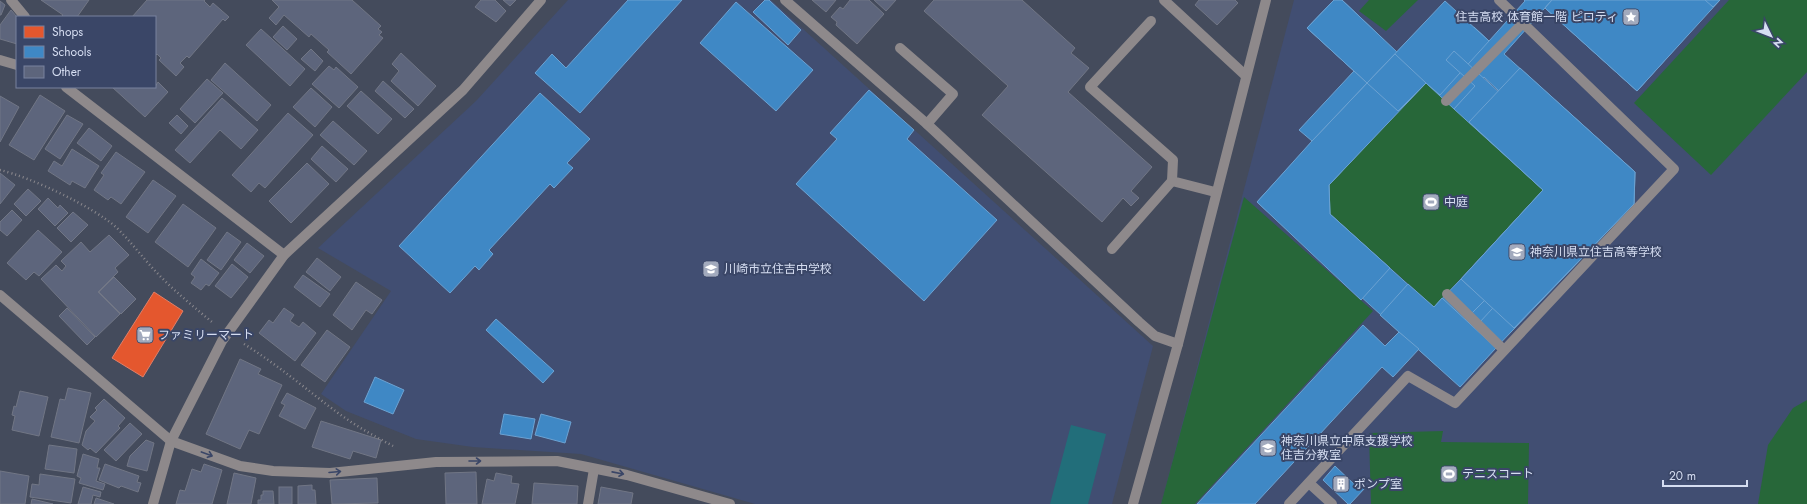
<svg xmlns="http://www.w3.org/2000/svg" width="1807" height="504" font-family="Jost,'Noto Sans JP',sans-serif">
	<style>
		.built { fill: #414e72 }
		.green { fill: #276739 }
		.water { fill: #226e7a }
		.shops { fill: #e4572e; stroke: #e07f68 }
		.schools { fill: #3f88c5; stroke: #6ca2d2 }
		.building { fill: #5d657c; stroke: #717685 }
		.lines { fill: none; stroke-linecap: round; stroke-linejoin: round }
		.path { stroke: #8b898e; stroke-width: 2.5; stroke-dasharray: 1 3; stroke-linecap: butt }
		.minor { stroke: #8e898b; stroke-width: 10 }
		.oneway { stroke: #3a4667 }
		.labels { text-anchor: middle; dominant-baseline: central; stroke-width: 4; stroke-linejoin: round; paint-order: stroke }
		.poi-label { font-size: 12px; fill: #d5ddf1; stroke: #3a4667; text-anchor: start }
	</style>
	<rect width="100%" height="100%" fill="#444b5c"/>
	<g class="built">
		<path d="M568,0h203l382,346 -41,158h-357l-174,-50 -108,-7 -57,-8 -70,-28 -25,-17 70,-103 -73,-43 158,-147z"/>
		<path d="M1294,0h513v504h-646z"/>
	</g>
	<g class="green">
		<path d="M1369,0h49l-32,31 -27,-20z"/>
		<path d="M1729,0h78v72l-96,103 -77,-72z"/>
		<path d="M1426,83l117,107 -109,117 -104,-93 -1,-29z"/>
		<path d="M1244,197l129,114 -178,193h-34z"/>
		<path d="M1807,400v104h-49l10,-59 25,-37z"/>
		<path d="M1443,431l-2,11 88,1 -1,61h-157l-2,-71z"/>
	</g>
	<path class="water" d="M1071,425l35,9 -18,70h-38z"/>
	<path class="shops" d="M154,292l29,19 -40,66 -31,-19z"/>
	<g class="schools">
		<path d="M628,0h54l-102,113 -45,-40 17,-19 14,14z"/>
		<path d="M765,0h4l32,30 -13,15 -35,-33z"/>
		<path d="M1334,0h8l42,40 -30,31 -47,-43z"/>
		<path d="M1334,0h8l55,52 27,-28 30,27 -125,134 1,29 136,123 -29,29 -180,-164 110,-119 -60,-55z"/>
		<path d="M1524,0h28l-48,54 131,118 -1,32 -146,152 -54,-49 27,-28 31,28 103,-109 1,-17 -112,-104 -30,32 -28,-26 48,-56 15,14 36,-40z"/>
		<path d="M1552,0h25l62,57 38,-41 15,14 -55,61 -92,-83z"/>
		<path d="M1552,0h168l-83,91 -92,-83z"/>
		<path d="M1705,0h15l-7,7z"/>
		<path d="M1445,1l44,40 -49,54 -14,-12 -97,102 1,29 60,54 -29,32 -104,-98 55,-61z"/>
		<path d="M736,2l77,68 -37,41 -76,-68z"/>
		<path d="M1454,51l142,130 -1,17 -129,139 -9,-9 28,-28 -24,-21 82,-89 -89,-81 21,-23 -29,-26z"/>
		<path d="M1395,54l31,29 -28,28 -31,-28z"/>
		<path d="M1520,68l115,104 -1,32 -120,124 -53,-49 82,-89 -74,-68z"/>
		<path d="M1354,71l13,12 -55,58 -13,-11z"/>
		<path d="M869,90l45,40 -7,9 90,81 -73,81 -128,-117 41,-45 -7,-6z"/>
		<path d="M540,93l50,46 -23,24 6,5 -19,20 -4,-4 -61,66 4,4 -14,16 -4,-4 -25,27 -51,-47z"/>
		<path d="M1408,284l26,23 8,-9 54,50 -36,39 -80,-72z"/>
		<path d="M496,319l58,52 -11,12 -57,-53z"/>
		<path d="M1363,325l22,21 14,-14 20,17 -26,28 -11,-10 -127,137h-58z"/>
		<path d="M375,377l29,13 -11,24 -29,-12z"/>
		<path d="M504,414l31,5 -4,20 -31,-5z"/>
		<path d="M541,414l30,8 -6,21 -30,-8z"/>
		<path d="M1335,466l21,20 2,-3 7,5 -15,16h-2l-25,-24z"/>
	</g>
	<g class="building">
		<path d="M41,0h48l-12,17h-16l2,-2z"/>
		<path d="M147,0h58l-1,1 6,6 3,-4 16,14 -4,4 -2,-2 -34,39 -2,-2 -7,7 4,4 -8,9 -17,-16 2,-2 -4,-4 -2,2v-39h-23z"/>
		<path d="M272,0h80l29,26 -3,3 4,3 -3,3 4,3 -32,36 -24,-22 2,-2 -18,-16 -2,3 -25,-22 -8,10 -7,-7 10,-11z"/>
		<path d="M481,0h14l11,11 -10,11 -21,-15z"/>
		<path d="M503,0h13l-6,6z"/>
		<path d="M812,0h24l-10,12z"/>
		<path d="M850,0h19l15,14 -27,30 -21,-19 1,-3 -6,-5 9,-10 3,2z"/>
		<path d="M874,0h22l-10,11z"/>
		<path d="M934,0h88l53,48 -4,5 18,15 -21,24 84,75 -21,24 8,7 -8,8 -8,-8 -21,24 -120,-107 26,-29 -84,-75z"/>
		<path d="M1199,0h36l3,3 -21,22 -22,-20z"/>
		<path d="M0,1l5,4 -4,10h-1z"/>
		<path d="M11,10l6,7v27l-17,-5v-14z"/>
		<path d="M283,26l14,13 -10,11 -14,-13z"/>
		<path d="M261,29l44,40 -15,17 -44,-41z"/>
		<path d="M311,49l12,12 -8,10 -14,-12z"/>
		<path d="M401,53l35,33 -18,20 -27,-25 8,-10 -7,-7z"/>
		<path d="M225,63l46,42 -14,16 -46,-41z"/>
		<path d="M329,66l5,4 2,-3 22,20 -19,21 -27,-24z"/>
		<path d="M207,79l16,14 -28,30 -15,-14z"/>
		<path d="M383,81l31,28 -9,9 -30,-27z"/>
		<path d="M158,82l10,10 -23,25 -33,-30h43z"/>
		<path d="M311,88l21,19 -17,20 -22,-20z"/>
		<path d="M361,91l31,28 -14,15 -31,-28z"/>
		<path d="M40,95l25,16 -31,49 -25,-15z"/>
		<path d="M0,96l19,11 -19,35z"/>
		<path d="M222,98l36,32 -17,19 -21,-19 -30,33 -15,-13z"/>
		<path d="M288,113l25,22 -48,53 -6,-5 -8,9 -19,-17z"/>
		<path d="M67,115l16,9 -23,35 -15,-10z"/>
		<path d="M177,115l11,11 -7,8 -12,-11z"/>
		<path d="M333,121l34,30 -13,14 -34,-30z"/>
		<path d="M89,128l23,18 -11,15 -24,-18z"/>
		<path d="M322,146l26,23 -12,13 -25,-23z"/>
		<path d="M72,149l27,17 -14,22 -13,-7 -2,4 -22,-14 6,-10 8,5z"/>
		<path d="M116,152l29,20 -24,32 -10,-7 -3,3 -14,-10 10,-15 -3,-2z"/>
		<path d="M307,163l22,21 -38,39 -22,-22z"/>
		<path d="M0,173l15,12 -15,19z"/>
		<path d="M153,180l23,16 -28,37 -22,-16z"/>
		<path d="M28,189l13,12 -15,15 -12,-12z"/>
		<path d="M48,198l10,10 2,-3 8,8 -13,13 -17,-17z"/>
		<path d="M183,204l33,24 -28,39 -33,-25z"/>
		<path d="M12,210l10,10 -15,16 -7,-6v-8z"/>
		<path d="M73,212l15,13 -17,17 -14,-14z"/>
		<path d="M38,230l24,22 -23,24 -5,-4 -8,8 -19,-17z"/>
		<path d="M227,232l14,10 -20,28 -14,-10z"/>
		<path d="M109,235l20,20 -14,13 3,4 -20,20 22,22 -24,23 -55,-58 15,-14 6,6 4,-5 -5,-5 20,-19 9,10z"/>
		<path d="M247,243l17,13 -14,17 -16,-13z"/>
		<path d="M317,258l24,19 -11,14 -24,-19z"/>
		<path d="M201,259l18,14 -10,13 -3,-2 -5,6 -10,-7 4,-6 -4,-3z"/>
		<path d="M232,264l16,13 -17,21 -16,-12z"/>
		<path d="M303,275l27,19 -10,13 -26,-20z"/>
		<path d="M114,277l22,22 -15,15 -22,-22z"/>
		<path d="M356,282l26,18 -10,14 -6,-4 -14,20 -19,-15z"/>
		<path d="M67,308l28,29 -8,8 -28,-29z"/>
		<path d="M284,308l10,7 -4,6 9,6 4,-5 13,11 -21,28 -36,-28 10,-13 4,3z"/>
		<path d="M327,330l23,17 -25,35 -24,-17z"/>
		<path d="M240,359l21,10 -3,5 24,11 -23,49 -10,-4 -9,19 -34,-15z"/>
		<path d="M68,388l23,5 -12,50 -28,-6 9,-38 5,1z"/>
		<path d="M20,391l28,6 -9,39 -27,-6 3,-14 -3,-1 2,-9 2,1z"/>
		<path d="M287,393l29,15 -11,21 -26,-13 6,-11 -4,-2z"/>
		<path d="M104,399l21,19 -7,8 2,2 -24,25 -6,-5 -2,2 -6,-5 4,-14 9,-10 -5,-4 7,-7 -2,-2z"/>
		<path d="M321,421l60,19 -5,18 -23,-7 -3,8 -38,-12z"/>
		<path d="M130,423l12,11 -26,27 -12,-11z"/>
		<path d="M146,440l8,3 -7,28 -20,-5 3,-10z"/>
		<path d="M49,445l28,4 -3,24 -29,-4z"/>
		<path d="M83,454l16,5 -2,9h3l-4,13 9,3 -2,6 -24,-7 2,-5 -4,-2z"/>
		<path d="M105,464l34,12 -2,6 4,1 -3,9 -17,-6 -2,2 -20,-8z"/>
		<path d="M204,464l18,6 -10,34h-36l4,-14 5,1 7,-22 9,3z"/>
		<path d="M0,471l29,5 -4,28h-25z"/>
		<path d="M476,472l1,32h-31l-1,-31z"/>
		<path d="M234,473l22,5 -5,26h-24z"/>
		<path d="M496,473l16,3 -1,7 8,1 -4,20h-33l5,-25 7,2z"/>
		<path d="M40,474l35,5 -4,24 -41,-6 2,-13 7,1z"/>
		<path d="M377,478l1,25 -46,1 -2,-24z"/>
		<path d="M534,483l44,3 -1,18h-45z"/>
		<path d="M312,485v5h3l1,14h-18v-18z"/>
		<path d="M83,487l18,5 -1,5 -7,-2 -2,9h-13z"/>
		<rect x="279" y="487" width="13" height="17"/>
		<path d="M601,487l32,6 -2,11h-33z"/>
		<path d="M263,491h10l1,13h-16v-4h3v-5h2z"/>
		<path d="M96,498l18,6h-20z"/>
		<path d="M32,499l21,5h-22z"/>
	</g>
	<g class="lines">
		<g class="path">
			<path d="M0,170c30,7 94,37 117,58 16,16 29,34 45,50 16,16 33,30 50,44"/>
			<path d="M244,344c34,21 63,46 94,69 18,13 36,23 55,33"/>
		</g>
		<g class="minor">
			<path d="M11,0l14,17"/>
			<path d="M785,0l142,124 212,198 16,14 23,8"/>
			<path d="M1164,0l81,75"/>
			<path d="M1151,21l-61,66 83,73 -1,21 43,11"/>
			<path d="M900,48l53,46 -26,30"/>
			<path d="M0,60l17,5"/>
			<path d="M66,87l218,168"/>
			<path d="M1446,101l77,-78"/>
			<path d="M1112,249l60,-68"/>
			<path d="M1447,294l57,56"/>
			<path d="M0,295l171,146 69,25 33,5 57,2 106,-11 121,-1 70,14 103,29"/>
			<path d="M1309,483l23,21"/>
			<path d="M153,504l18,-63 51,-100 62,-86 179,-165 78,-90"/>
			<path d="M588,504l6,-35"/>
			<path d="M1133,504l45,-160 88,-344"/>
			<path d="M1289,504l119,-128 47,27 219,-234 -175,-169"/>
		</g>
	</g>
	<defs><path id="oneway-shaft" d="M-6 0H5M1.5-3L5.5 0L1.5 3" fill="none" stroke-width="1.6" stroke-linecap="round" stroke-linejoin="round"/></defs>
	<g class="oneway">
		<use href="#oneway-shaft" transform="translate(207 454) rotate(20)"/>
		<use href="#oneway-shaft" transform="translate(475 461)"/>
		<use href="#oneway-shaft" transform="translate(335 472) rotate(-5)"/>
		<use href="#oneway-shaft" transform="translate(618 473) rotate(11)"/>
	</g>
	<defs>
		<g id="sight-square" transform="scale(0.9)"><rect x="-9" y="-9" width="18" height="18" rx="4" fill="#a2aabd" stroke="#3a4667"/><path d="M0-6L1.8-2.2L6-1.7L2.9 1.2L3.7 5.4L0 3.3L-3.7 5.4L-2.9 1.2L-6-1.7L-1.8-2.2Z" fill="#fff"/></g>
		<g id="stadium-square" transform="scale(0.9)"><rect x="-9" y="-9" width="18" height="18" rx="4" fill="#a2aabd" stroke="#3a4667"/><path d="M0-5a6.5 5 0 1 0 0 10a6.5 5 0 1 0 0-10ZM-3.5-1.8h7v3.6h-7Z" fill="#fff"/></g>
		<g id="school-square" transform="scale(0.9)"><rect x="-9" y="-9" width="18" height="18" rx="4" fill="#a2aabd" stroke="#3a4667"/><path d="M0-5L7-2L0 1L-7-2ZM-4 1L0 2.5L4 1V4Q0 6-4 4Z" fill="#fff"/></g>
		<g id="supermarket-square" transform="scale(0.9)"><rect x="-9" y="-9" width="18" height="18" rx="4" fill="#a2aabd" stroke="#3a4667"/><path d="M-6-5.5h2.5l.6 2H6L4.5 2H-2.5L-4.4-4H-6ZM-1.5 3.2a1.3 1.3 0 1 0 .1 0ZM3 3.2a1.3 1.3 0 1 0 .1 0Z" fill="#fff"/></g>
		<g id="building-square" transform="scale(0.9)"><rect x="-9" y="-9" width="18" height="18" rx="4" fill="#a2aabd" stroke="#3a4667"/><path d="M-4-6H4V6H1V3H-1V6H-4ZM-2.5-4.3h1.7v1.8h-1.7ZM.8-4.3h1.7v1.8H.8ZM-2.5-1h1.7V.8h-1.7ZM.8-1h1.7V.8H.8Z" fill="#fff"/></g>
	</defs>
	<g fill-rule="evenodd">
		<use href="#sight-square" x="1631" y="17"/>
		<use href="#stadium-square" x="1431" y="202"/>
		<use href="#school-square" x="1517" y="252"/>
		<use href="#school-square" x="711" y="269"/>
		<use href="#supermarket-square" x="145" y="335"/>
		<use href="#school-square" x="1268" y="448"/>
		<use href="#stadium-square" x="1449" y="474"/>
		<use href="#building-square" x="1341" y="484"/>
	</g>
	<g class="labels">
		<g class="poi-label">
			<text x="1618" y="17" text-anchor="end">住吉高校 体育館一階 ピロティ</text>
			<text x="1444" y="202">中庭</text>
			<text x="1530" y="252">神奈川県立住吉高等学校</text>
			<text x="724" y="269">川崎市立住吉中学校</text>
			<text x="158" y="335">ファミリーマート</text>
			<text x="1281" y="441">神奈川県立中原支援学校<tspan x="1281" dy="14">住吉分教室</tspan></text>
			<text x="1462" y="474">テニスコート</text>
			<text x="1354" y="484">ポンプ室</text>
		</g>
	</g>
	<rect x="16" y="16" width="140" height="72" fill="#3a4667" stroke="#78829e"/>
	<rect x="24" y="26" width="20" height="12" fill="#e4572e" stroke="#78829e"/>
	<text x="52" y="36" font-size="12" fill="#d5ddf1">Shops</text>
	<rect x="24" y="46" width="20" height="12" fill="#3f88c5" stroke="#78829e"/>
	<text x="52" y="56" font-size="12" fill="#d5ddf1">Schools</text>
	<rect x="24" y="66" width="20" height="12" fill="#5d657c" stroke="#78829e"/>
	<text x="52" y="76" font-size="12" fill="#d5ddf1">Other</text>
	<g transform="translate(1771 36) rotate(133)" stroke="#3a4667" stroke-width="3" paint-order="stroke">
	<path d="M0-3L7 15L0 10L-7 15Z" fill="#d5ddf1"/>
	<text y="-6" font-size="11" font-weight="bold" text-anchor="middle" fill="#d5ddf1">N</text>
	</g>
	<path d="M1663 480v6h84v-6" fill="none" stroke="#d5ddf1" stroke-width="2"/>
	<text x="1669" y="480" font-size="12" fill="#d5ddf1" stroke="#3a4667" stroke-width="3" paint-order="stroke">20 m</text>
</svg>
